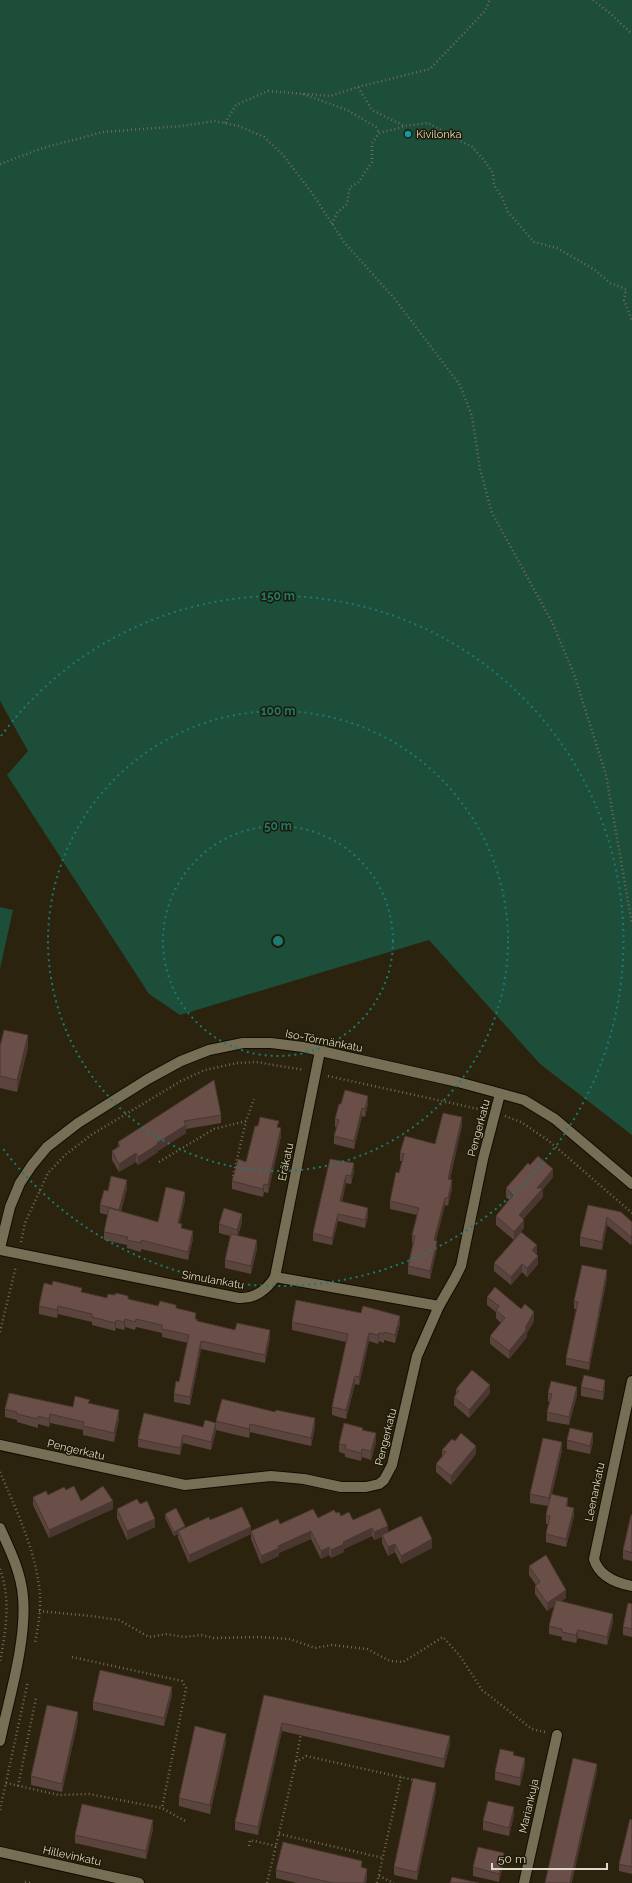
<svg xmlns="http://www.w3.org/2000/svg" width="632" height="1883" font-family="Raleway,sans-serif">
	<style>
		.green { fill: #1d4e3a }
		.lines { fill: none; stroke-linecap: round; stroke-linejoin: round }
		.minor-casing { stroke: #130c00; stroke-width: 12 }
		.tertiary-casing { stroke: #130c00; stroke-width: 12 }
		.path { stroke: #726b58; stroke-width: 2.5; stroke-dasharray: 1 3; stroke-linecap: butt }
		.minor { stroke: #776e56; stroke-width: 10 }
		.tertiary { stroke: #776e56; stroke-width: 10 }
		.wall { fill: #5a443d }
		.shaded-wall { fill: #4a3732 }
		.building { fill: #694f47; stroke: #4a3732 }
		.ring { fill: none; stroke: #197b73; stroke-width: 2; stroke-dasharray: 2 4 }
		.culture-dot { fill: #0f9aa8; stroke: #211a04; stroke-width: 1.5 }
		.labels { text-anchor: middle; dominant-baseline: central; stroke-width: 3; stroke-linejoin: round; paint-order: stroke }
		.poi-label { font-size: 11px; fill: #dfdacd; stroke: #211a04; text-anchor: start }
		.street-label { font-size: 11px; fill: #dfdacd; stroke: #211a04 }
		.centre { fill: #197b73; stroke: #211a04; stroke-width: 2 }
		.ring-label { font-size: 12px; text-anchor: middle; font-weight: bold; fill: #197b73; stroke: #211a04; stroke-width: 3; stroke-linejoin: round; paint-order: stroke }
	</style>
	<rect width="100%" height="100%" fill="#2b230d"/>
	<g class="green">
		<path d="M0,0h632v1135l-92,-71 -111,-124 -249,75 -31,-21 -142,-219 21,-24 -28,-50z"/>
		<path d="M0,907l13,3 -13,59z"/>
	</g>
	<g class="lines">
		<g class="minor-casing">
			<g id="minor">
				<path d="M0,1250l239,48c15,1 28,-8 36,-21l164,29"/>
				<path d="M275,1277l45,-226"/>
				<path d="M632,1381l-38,178c5,17 22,24 38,27"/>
				<path d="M0,1445l185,40 86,-9 33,3 37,8h25l13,-3 5,-4 8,-15 25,-109 22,-50 16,-28 6,-12 22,-107 17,-65"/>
				<path d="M0,1852l139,31"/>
				<path d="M524,1883l33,-148"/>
			</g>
		</g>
		<g class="tertiary-casing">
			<g id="tertiary">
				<path d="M0,1248l10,-41 10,-24 12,-18 15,-18 31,-24 70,-44 33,-18 28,-11 34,-7h28l32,4 155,35 66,18 31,19 77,65"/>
				<path d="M0,1528c10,22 21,44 23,69 4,43 -14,101 -23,144"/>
			</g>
		</g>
		<g class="path">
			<path d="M593,0l18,14 21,20"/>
			<path d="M358,87l72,-18 55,-58 5,-11"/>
			<path d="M303,94l44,16 29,17 3,6"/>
			<path d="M225,123l11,-18 32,-14 62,5 28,-9 14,23 32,16 24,-3 44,24 12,13 9,13 1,12 8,12 6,15 26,30 23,6 38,22 15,13 16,6 -2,11 8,21"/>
			<path d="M0,164l43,-16 60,-16 78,-6 34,-5 24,5 25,11 19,18 29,38 32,49 50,56 66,87 12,31 8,53 12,44 60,109 22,52 32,101 26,149"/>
			<path d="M332,224l5,-11 10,-9 3,-17 8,-4 14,-21v-19l7,-10 24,-6"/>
			<path d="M328,1076l155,34"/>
			<path d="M505,1116l16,6 28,19 83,72"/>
			<path d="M159,1162l55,-33 32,-8 8,-22"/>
			<path d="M233,1176l13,-55"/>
			<path d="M21,1242l4,-19 23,-50 17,-18 26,-20 90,-54 24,-11 32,-7 19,-1 48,8"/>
			<path d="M0,1332l16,-66"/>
			<path d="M0,1472c17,40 36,79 40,122 1,16 -2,33 -5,49"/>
			<path d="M0,1569c11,30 6,62 0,92"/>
			<path d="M39,1611l52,5 28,4 30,17 18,-3 17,3 17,-2 13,3 46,-1 30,2 25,9 17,-3 35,4 23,12 13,1 40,-25 17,19 22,34 50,39 13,3"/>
			<path d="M72,1657l110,24 4,7 -24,120"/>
			<path d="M296,1761l5,-28"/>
			<path d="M6,1783l53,12 30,-1 73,14 23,13"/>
			<path d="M18,1786l18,-88"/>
			<path d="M0,1810l28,-129"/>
			<path d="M279,1834l104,24"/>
			<path d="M249,1846l1,-6 26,6"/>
			<path d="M379,1876l15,7"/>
			<path d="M25,1882l5,1"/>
			<path d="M267,1883l29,-121 10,-6 108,24"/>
			<path d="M377,1883l24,-106"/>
		</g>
		<use href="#minor" class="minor"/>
		<use href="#tertiary" class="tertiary"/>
	</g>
	<g class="wall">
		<path d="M0,1046l28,1 -11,45 -17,-4z"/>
		<path d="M214,1080l7,35v8l-35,6v4l-28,18v1l-20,13 -2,-3 -17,10 -7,-12v-9l6,-4v-5z"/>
		<path d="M341,1104h27l-3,13 -3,-1 -8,33 -20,-5v-8l3,-8 -2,-1v-8z"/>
		<path d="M462,1125l-12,55 2,8 -4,18 -3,-1 -9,35 1,8 -7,31 -22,-5v-8l5,-23h-1v-8l5,-20 -27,-6v-8l9,-28 3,-12h-2v-8l35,-9z"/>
		<path d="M258,1126l21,2 2,8 -13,57 -4,-1 -1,5 -31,-8v-8l14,-19z"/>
		<path d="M330,1159l24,12 -3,13 -5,-1 -4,19 26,14 -3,12 -27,-7 -6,24 -19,-4v-8z"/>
		<path d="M530,1165l23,12 -10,12v8l-20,22 1,9 -8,10 21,15 -1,1 2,10 -11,13 -5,-5 -11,13 -17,-14v-8l20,-23 -18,-15v-9l13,-16 -3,-3v-9z"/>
		<path d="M127,1188l-6,24 37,10 27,-22 -6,23 3,5 11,11 -5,21 -47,-11v3l-14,-4v-3l-23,-5v-8l4,-17 -8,-2v-8l8,-14z"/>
		<path d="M588,1205l44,17 -1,23 -24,-20 -5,25 -22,-4v-9z"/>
		<path d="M242,1222l-4,14 19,13 -6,25 -26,-6v-8l5,-24 -11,-3v-9z"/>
		<path d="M607,1278l-18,92 -23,-5v-7l10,-49h-2v-8z"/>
		<path d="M82,1292l25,6 21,1 30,7 18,2 20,11 1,2 73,17 -5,25 -64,-14 -11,56 -16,-3v-8l5,-12 9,-39 -26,-6v-4l-26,-6 -1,3 -10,-3 -1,3 -8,-2 -1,3 -23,-6v-3l-34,-8 -1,4 -18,-4v-8z"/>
		<path d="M487,1297l47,24 -7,12v4l-18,22 -19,-15v-8l11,-13 -5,-5v-6l-9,-7z"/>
		<path d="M292,1322l108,2 -5,19 -11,-3v3l-5,-2 -1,3 -9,-3 -10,44 -4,-1 -9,35 -14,-4v-8l14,-65 -54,-12z"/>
		<path d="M581,1387l24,1 -2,12 -22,-4z"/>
		<path d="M456,1389l34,4 -21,25 -15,-13v-8l2,-3z"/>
		<path d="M548,1393l29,2 -8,30 -22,-4v-9l3,-10 -2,-1z"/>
		<path d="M90,1404l29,15 -5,23 -31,-7v-5l-33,-7 -1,4 -11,-3v4l-21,-6v-2l-12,-3v-8l68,-2z"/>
		<path d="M216,1421l99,6 -4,19 -61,-14 -1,6 -33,-8z"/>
		<path d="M363,1430l13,12 -5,18 -9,-3 -1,4 -16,-4v-3l-6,-2v-8z"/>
		<path d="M216,1431l-5,19 -28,-7 -3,12 -42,-8v-8z"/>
		<path d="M567,1440l26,2 -3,12 -23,-5z"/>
		<path d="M455,1441l21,13 -25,31 -15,-13v-8l6,-8v-6z"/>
		<path d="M562,1450l-10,44 16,13 6,9 -8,31 -20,-5v-8l2,-10h-2v-9l2,-9 -18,-3v-9z"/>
		<path d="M66,1490l15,11 32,8 -64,29 -16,-33v-8l15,-2z"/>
		<path d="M140,1504l15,23 -28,13 -10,-22v-9z"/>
		<path d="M336,1513l5,3 12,4 79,28 -31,16 -6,-12 -7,4 -6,-13v-6l-8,3 -2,-4 -28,13v3l-13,6 -2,-3 -8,4 -10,-20 -32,14v3l-18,8 -10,-25v-5l-62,29 -11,-25v-4l-4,2 -9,-18v-4l20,14 25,-8 41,11 29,-7 38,-6z"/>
		<path d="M632,1515v46l-9,-2v-9z"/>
		<path d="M529,1566l37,32 -5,3 52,21 -6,23 -29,-7 -2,5 -14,-3v-3l-13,-3v-8l5,-20 -7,5 -12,-17v-8l1,-1 -7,-10z"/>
		<path d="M632,1604v33l-9,-2v-8z"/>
		<path d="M172,1695l-8,31 -71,-16v-8z"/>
		<path d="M264,1695l186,49 -6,24 -162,-37 -24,104 -23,-5v-8z"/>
		<path d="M78,1721l-16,71 -31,-7v-9z"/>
		<path d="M226,1742l-16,72 -31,-8v-8z"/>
		<path d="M514,1755l11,11 -5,20 -25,-6v-8z"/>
		<path d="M436,1791l-19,89 -23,-5v-8z"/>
		<path d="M514,1815l-5,21 -26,-6v-9z"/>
		<path d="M632,1820v54l-13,-3v-7z"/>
		<path d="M153,1829l-7,30 -71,-16v-8z"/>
		<path d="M504,1861l-5,21 -26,-6v-9z"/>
		<path d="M362,1868l5,9 -1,6h-69l-21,-5v-8z"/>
	</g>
	<g class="shaded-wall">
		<path d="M28,1035v12l-11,45v-12z"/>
		<path d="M368,1096v8l-3,13v-8z"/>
		<path d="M362,1108v8l-8,33v-8z"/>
		<path d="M462,1117v8l-14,62v-8z"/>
		<path d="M186,1125v8l-28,18v1l-20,13v-8l19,-14z"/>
		<path d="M281,1128v8l-13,57v-8z"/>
		<path d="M136,1153v9l-17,10v-8z"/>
		<path d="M354,1163v8l-3,13v-8z"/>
		<path d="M553,1169v8l-10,12v8l-24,27v-9l18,-27z"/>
		<path d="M346,1175v8l-6,26v-8z"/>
		<path d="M127,1180v8l-8,30v-8z"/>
		<path d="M452,1180v8l-4,18v-8z"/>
		<path d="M264,1184v8l-1,5v-8z"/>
		<path d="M185,1192v8l-7,31v-8z"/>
		<path d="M445,1198v7l-11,42v-7z"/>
		<path d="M368,1208v8l-3,12v-8z"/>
		<path d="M242,1214v8l-5,16v-8z"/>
		<path d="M338,1214v7l-6,24v-7z"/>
		<path d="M607,1217v8l-5,25v-8z"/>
		<path d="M524,1220v8l-10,12v-8z"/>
		<path d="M193,1231v8l-5,21v-8z"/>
		<path d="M632,1235v9l-1,1v-8z"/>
		<path d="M257,1240v9l-6,25v-8z"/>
		<path d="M437,1241v7l-7,31v-8z"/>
		<path d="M537,1245v8l-5,6v-9z"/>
		<path d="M538,1256v8l-11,13v-9z"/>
		<path d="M522,1264v8l-11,13v-8z"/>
		<path d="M607,1270v8l-18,92v-7z"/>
		<path d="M58,1306v8l-1,4v-8z"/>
		<path d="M534,1312v9l-7,12v4l-18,22v-8l16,-23z"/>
		<path d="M400,1316v8l-5,19v-8z"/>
		<path d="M125,1319v8l-1,3v-8z"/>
		<path d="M116,1320v8l-1,3v-8z"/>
		<path d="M270,1330v8l-5,25v-8z"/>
		<path d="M369,1333v8l-10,44v-8z"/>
		<path d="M379,1333v8l-1,3v-9z"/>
		<path d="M201,1341v8l-11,56v-8z"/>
		<path d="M355,1376v8l-9,35v-9z"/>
		<path d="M605,1380v8l-2,12v-8z"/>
		<path d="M490,1385v8l-21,25v-8z"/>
		<path d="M577,1387v8l-8,30v-8z"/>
		<path d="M119,1410v9l-5,23v-9z"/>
		<path d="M50,1414v9l-1,4v-8z"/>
		<path d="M315,1418v9l-4,19v-8z"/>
		<path d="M216,1423v8l-5,19v-8z"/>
		<path d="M250,1424v8l-1,6v-9z"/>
		<path d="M376,1433v9l-5,18v-9z"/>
		<path d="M593,1433v9l-3,12v-8z"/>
		<path d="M183,1435v8l-3,12v-7z"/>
		<path d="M562,1442v8l-13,56v-8z"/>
		<path d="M476,1446v8l-25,31v-9z"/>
		<path d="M362,1449v8l-1,4v-8z"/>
		<path d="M568,1498v8l-2,9v-9z"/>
		<path d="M113,1501v8l-64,29v-8z"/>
		<path d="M574,1508v8l-8,31v-8z"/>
		<path d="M155,1519v8l-28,13v-9z"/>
		<path d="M185,1526v5h-7v3l-4,2v-4z"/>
		<path d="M388,1526v8l-6,1v2l-8,3v-8z"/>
		<path d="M251,1527v7l-62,29v-8z"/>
		<path d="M372,1528v8l-28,13v3l-13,6v-8l12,-8z"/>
		<path d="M311,1531v8l-32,14v3l-18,8v-8l17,-10z"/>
		<path d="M432,1539v9l-31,16v-8z"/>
		<path d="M395,1544v8l-7,4v-9z"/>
		<path d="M329,1547v8l-8,4v-8z"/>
		<path d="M566,1590v8l-19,13v-8z"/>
		<path d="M613,1614v8l-6,23v-8z"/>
		<path d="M578,1630v8l-2,5v-8z"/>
		<path d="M172,1687v8l-8,31v-8z"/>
		<path d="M78,1712v9l-16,71v-8z"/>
		<path d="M282,1723v8l-24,104v-8z"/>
		<path d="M226,1734v8l-16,72v-9z"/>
		<path d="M450,1736v8l-6,24v-9z"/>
		<path d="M525,1758v8l-5,20v-8z"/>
		<path d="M597,1764v8l-25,111h-2z"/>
		<path d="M436,1783v8l-19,89v-8z"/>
		<path d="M514,1807v8l-5,21v-8z"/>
		<path d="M153,1820v9l-7,30v-8z"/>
		<path d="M504,1853v8l-5,21v-8z"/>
		<path d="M367,1869v8l-1,6h-2z"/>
	</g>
	<g class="building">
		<path d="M4,1030l24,5 -11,45 -17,-4v-30z"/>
		<path d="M214,1080l7,35 -37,6 2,4 -29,18 1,1 -20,13 -2,-4 -17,11 -7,-13 8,-5 -2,-4z"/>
		<path d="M345,1090l23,6 -3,13 -3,-1 -8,33 -20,-5 5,-16 -4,-1 4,-15h2z"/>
		<path d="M443,1113l19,4 -14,62 4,1 -4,18h-3l-11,42 3,1 -7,30 -22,-5 7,-30 -3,-1 7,-27 -29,-7 6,-29 3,1 5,-19 -4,-1 5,-17 30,8z"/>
		<path d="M260,1117l19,4 -2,6 4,1 -13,57 -4,-1 -1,5 -31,-8 6,-22 8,3 9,-36h3z"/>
		<path d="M538,1156l15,13 -16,19h6l-24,27 5,5 -10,12 -18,-16 17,-21 -7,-7 22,-25 2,2z"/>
		<path d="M330,1159l24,4 -3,13 -5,-1 -6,26 28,7 -3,12 -27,-6 -6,24 -19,-5z"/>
		<path d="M111,1176l16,4 -8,30 -19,-5 4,-15 4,1z"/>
		<path d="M166,1187l19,5 -7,31 4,1 -1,4 12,3 -5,21 -47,-12v3l-14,-3 1,-3 -24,-5 5,-24 49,14z"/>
		<path d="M588,1205l33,7 11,10v13l-1,2 -24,-20 -5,25 -22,-5z"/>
		<path d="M224,1208l18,6 -5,16 -18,-6z"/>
		<path d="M521,1232l16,13 -5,5 6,6 -11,12 -5,-4 -11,13 -17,-14z"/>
		<path d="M231,1234l26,6 -6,26 -26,-6z"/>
		<path d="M582,1265l25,5 -18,93 -23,-5 12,-56 -4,-1z"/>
		<path d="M53,1281l29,7 -1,4 26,6 1,-4 7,1 1,-2 12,3v3l30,7 2,-5 16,4v3l20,5 -1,6h2v2l38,9 2,-7 33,7 -5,25 -64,-14 -11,56 -16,-3 2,-13 3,1 10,-47 -27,-6v-4l-26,-6 -1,3 -10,-3 -1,3 -8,-2 -1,3 -23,-6v-3l-34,-8 -1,4 -18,-4 5,-23 8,2z"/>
		<path d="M495,1287l26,22 4,-5 9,8 -9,16 2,1 -18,22 -19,-15 15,-18 -9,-8 3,-4 -12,-9z"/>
		<path d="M296,1300l65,13 2,-7 37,10 -5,19 -11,-3v2l-5,-1 -1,2 -9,-2 -10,44 -4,-1 -9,34 -14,-3 16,-73 -56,-12z"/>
		<path d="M472,1370l18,15 -21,25 -15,-13 5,-6 -3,-2z"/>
		<path d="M584,1375l21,5 -2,12 -22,-5z"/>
		<path d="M551,1381l26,6 -8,30 -22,-5 5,-18 -4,-1z"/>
		<path d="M9,1393l64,14 2,-11 15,4 -2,3 31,7 -5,23 -31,-7 1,-4 -34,-8 -1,5 -11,-3v3l-21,-5v-2l-12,-3z"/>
		<path d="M222,1399l53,13 1,-2 39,8 -4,20 -61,-14 -1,5 -33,-8z"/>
		<path d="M144,1413l59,14 2,-7 11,3 -5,19 -28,-7 -3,13 -42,-9z"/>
		<path d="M344,1423l19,5 -1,2 14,3 -5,18 -9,-2 -1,4 -16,-4 1,-4 -7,-1z"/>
		<path d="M570,1428l23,5 -3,13 -23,-6z"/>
		<path d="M461,1433l15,13 -25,30 -15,-12 10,-12 -4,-2 10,-11 3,2z"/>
		<path d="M543,1438l19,4 -13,56 -19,-4z"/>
		<path d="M74,1486l7,15 22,-15 10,15 -64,29 -16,-33 13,-6 2,4 16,-8 2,3z"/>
		<path d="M551,1494l17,4 -2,8 8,2 -8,31 -20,-5 4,-18 -4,-1z"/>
		<path d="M137,1499l3,5 7,-3 8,18 -28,12 -10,-22z"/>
		<path d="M242,1507l9,20 -62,28 -11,-24 31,-14 1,3z"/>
		<path d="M176,1508l9,18 -11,6 -9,-18z"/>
		<path d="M380,1508l8,18 -14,6 -2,-4 -29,14 1,2 -13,6 -2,-3 -8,4 -10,-20 -33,15 1,2 -18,8 -10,-25 27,-12 2,5 33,-15 5,9 16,-8 2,3 3,-1 2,4 8,-4 4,8z"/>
		<path d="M631,1515h1v38l-9,-3z"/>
		<path d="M421,1516l11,23 -31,17 -6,-12 -7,3 -6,-12z"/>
		<path d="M546,1555l20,35 -19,13 -12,-17 5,-4 -11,-16z"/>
		<path d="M556,1600l57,14 -6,23 -29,-7 -2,5 -14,-3v-3l-13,-3z"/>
		<path d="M628,1603l4,1v25l-9,-2z"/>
		<path d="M100,1670l72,17 -8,31 -71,-16z"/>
		<path d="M264,1695l186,41 -6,23 -162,-36 -24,104 -23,-5z"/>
		<path d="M47,1705l31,7 -16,72 -31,-8z"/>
		<path d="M195,1726l31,8 -16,71 -31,-7z"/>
		<path d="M500,1749l14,3 -1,3 12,3 -5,20 -25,-6z"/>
		<path d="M573,1758l24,6 -27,119h-25z"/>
		<path d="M413,1778l23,5 -19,89 -23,-5z"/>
		<path d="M488,1801l26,6 -5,21 -26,-7z"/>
		<path d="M82,1804l71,16 -7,31 -71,-16z"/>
		<path d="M630,1819l2,1v47l-13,-3z"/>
		<path d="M283,1842l79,19 -1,6 6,2 -3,14h-31l-57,-13z"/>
		<path d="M478,1847l26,6 -5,21 -26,-7z"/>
		<path d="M452,1877l27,6h-29z"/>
	</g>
	<g class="ring">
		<circle cx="278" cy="941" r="115"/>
		<circle cx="278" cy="941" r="230"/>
		<path d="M1 736A345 345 0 1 1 1 1146"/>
	</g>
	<circle class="culture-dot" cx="408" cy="134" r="4"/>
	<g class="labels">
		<g class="poi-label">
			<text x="416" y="134">Kivilonka</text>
		</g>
		<g class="street-label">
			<text transform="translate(324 1041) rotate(11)">Iso-Törmänkatu</text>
			<text transform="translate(479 1128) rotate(-75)">Pengerkatu</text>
			<text transform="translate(286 1162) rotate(-78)">Eräkatu</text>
			<text transform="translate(213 1280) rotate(10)">Simulankatu</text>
			<text transform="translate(386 1437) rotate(-76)">Pengerkatu</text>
			<text transform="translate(76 1450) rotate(13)">Pengerkatu</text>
			<text transform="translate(595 1492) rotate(-78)">Leenankatu</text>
			<text transform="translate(529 1806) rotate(-77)">Mariankuja</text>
			<text transform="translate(72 1856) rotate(12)">Hillevinkatu</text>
		</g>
	</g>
	<circle cx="278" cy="941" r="6" class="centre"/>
	<g class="ring-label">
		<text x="278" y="600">150 m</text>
		<text x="278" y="715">100 m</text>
		<text x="278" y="830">50 m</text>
	</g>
	<path d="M492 1863v6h115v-6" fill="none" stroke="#dfdacd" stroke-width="2"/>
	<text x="498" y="1863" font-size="12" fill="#dfdacd" stroke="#211a04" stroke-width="3" paint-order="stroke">50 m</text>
</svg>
